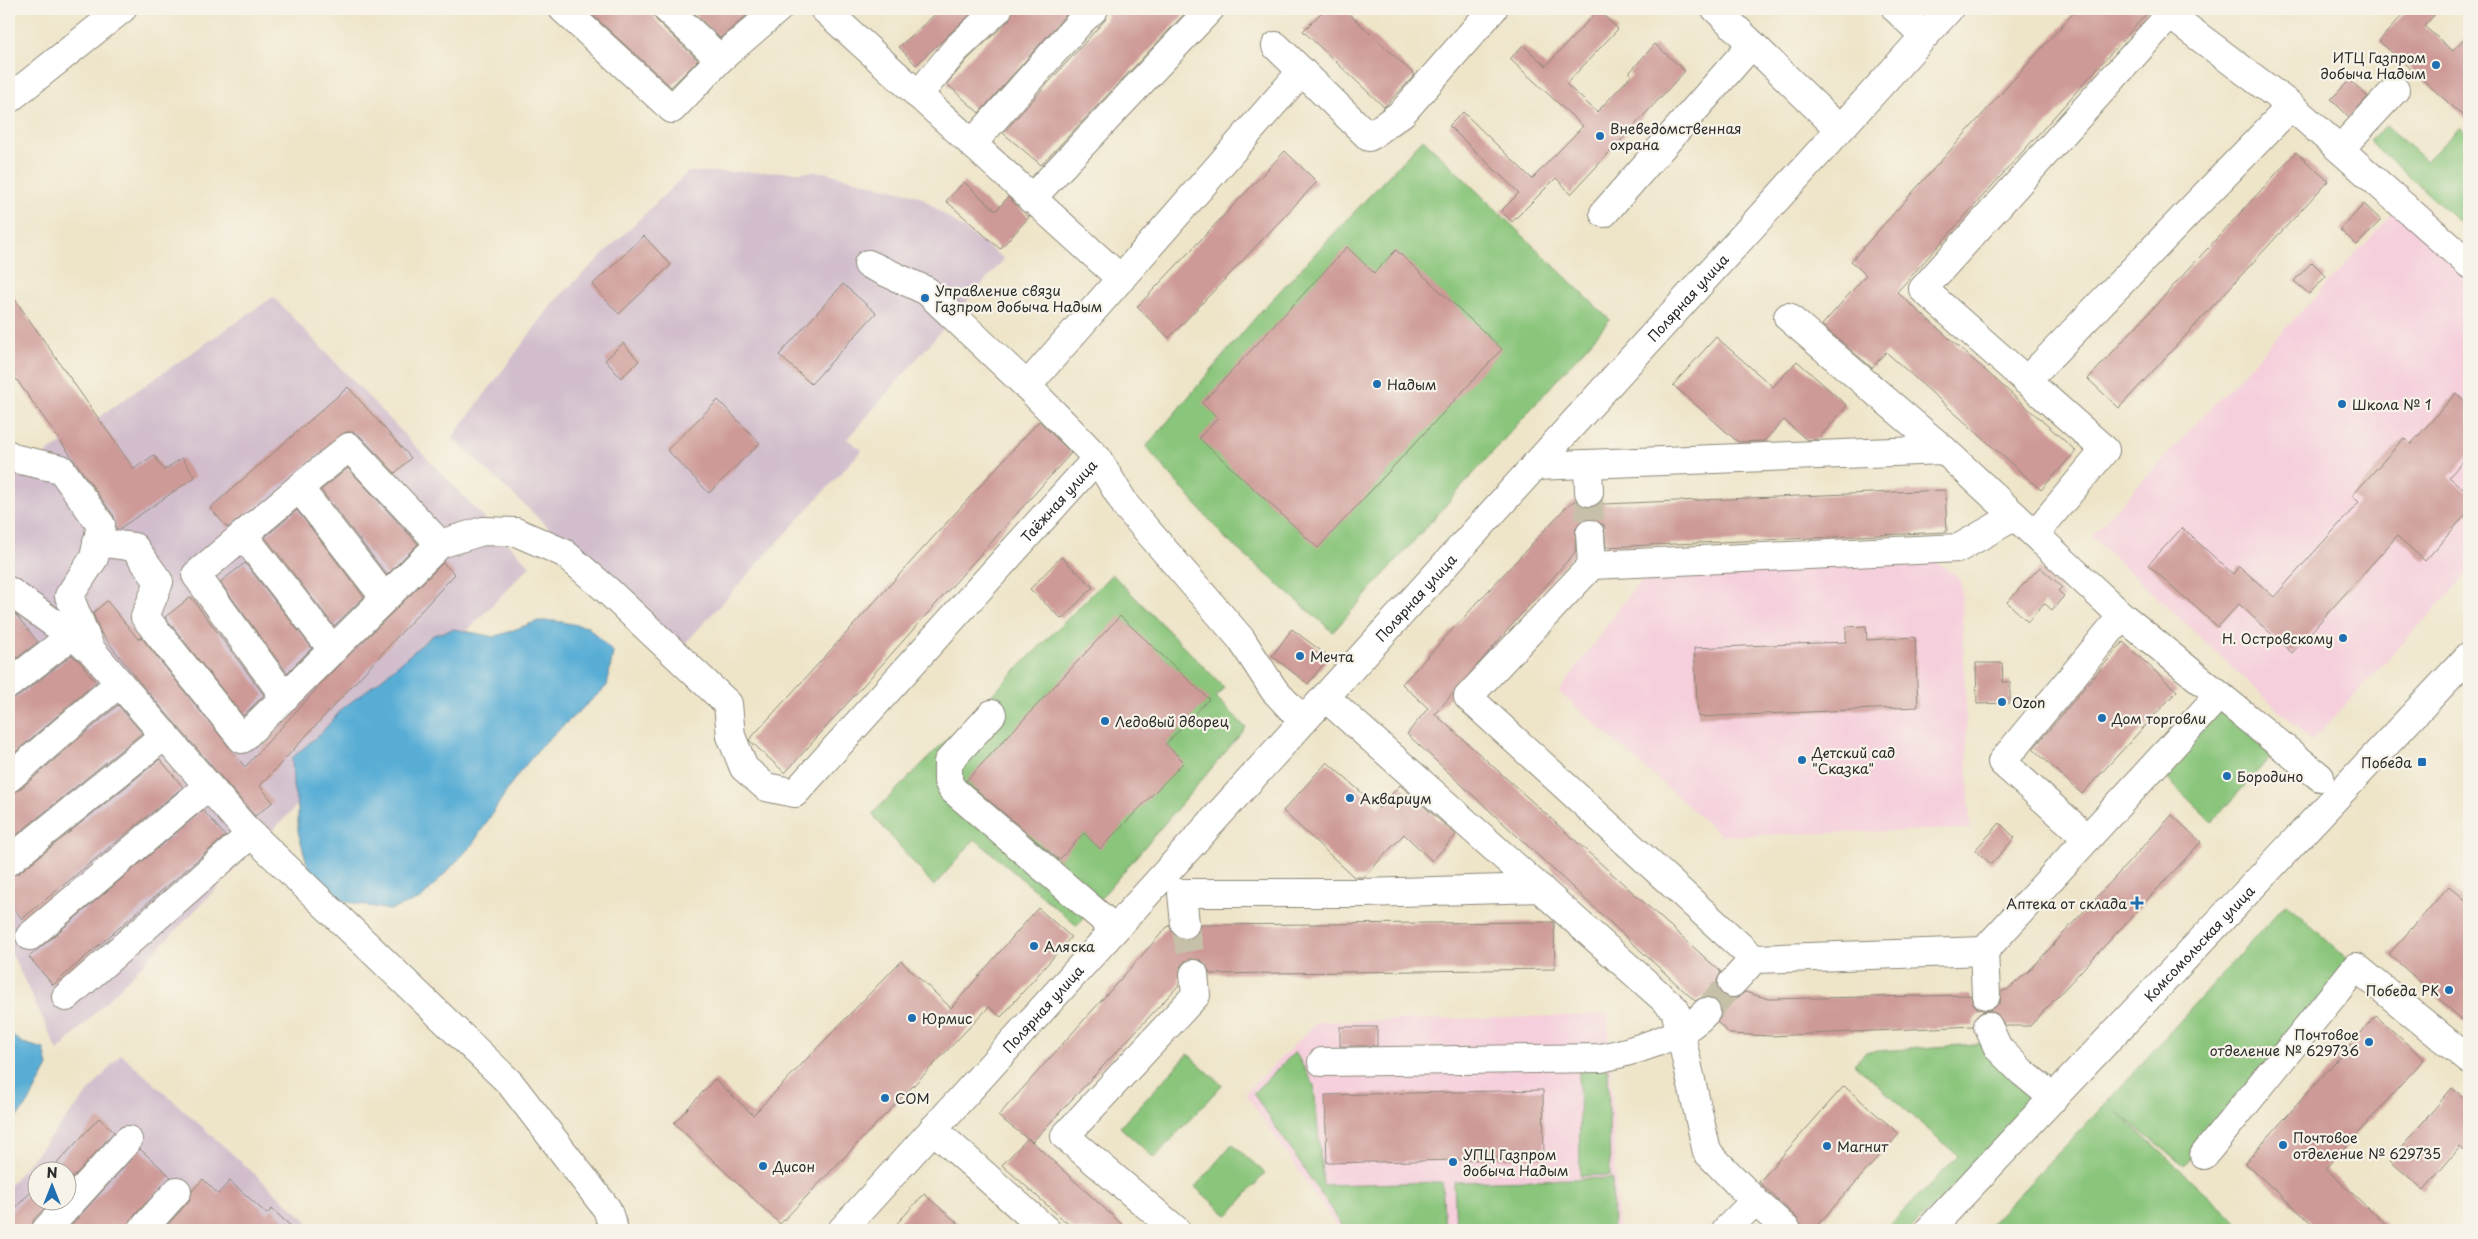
<svg xmlns="http://www.w3.org/2000/svg" width="2478" height="1239" font-family="'Playpen Sans',sans-serif">
	<style>
		.built { fill: #f5cfdc }
		.industrial { fill: #d1bdcc; fill-rule: evenodd }
		.green { fill: #89c57a; stroke: #5a7852 }
		.water { fill: #58add5; stroke: #426c80 }
		.building { fill: #cd9a97 }
		.lines { fill: none; stroke-linecap: round; stroke-linejoin: round }
		.minor-tunnel { stroke: #c7c0a9; stroke-width: 28; stroke-dasharray: 28 14; stroke-linecap: butt }
		.minor-casing { stroke: #8c887a; stroke-width: 30 }
		.minor { stroke: #fff; stroke-width: 28 }
		.poi-dot { fill: #1f6fb2; stroke: #f7f3e8; stroke-width: 2 }
		.labels { text-anchor: middle; dominant-baseline: central; stroke-width: 4.5; stroke-linejoin: round; paint-order: stroke }
		.poi-label { font-size: 14px; fill: #2b2b2b; stroke: #f7f3e8; text-anchor: start }
		.street-label { font-size: 14px; fill: #2b2b2b; stroke: #f7f3e8 }
	</style>
	<rect width="100%" height="100%" fill="#f7f3e8"/>
	<filter id="ink" filterUnits="userSpaceOnUse"><feTurbulence type="fractalNoise" baseFrequency=".02" numOctaves="2"/><feDisplacementMap in="SourceGraphic" scale="10" xChannelSelector="R" yChannelSelector="G"/><feConvolveMatrix kernelMatrix="1 2 1 2 8 2 1 2 1" color-interpolation-filters="sRGB"/></filter>
	<filter id="wash" filterUnits="userSpaceOnUse"><feTurbulence type="fractalNoise" baseFrequency=".0096" numOctaves="4" result="noise"/><feDisplacementMap in="SourceGraphic" scale="20" xChannelSelector="R" yChannelSelector="G"/><feGaussianBlur stdDeviation="1.12" result="paint"/><feColorMatrix in="noise" values="0 0 0 0 0 0 0 0 0 0 0 0 0 0 0 0 0 1.4 0 .05"/><feComposite in="paint" operator="in"/></filter>
	<g filter="url(#wash)">
		<rect width="100%" height="100%" fill="#eee5c9"/>
		<g class="built">
			<path d="M2399,207l70,65v300l-157,169 -221,-205z"/>
			<path d="M1936,561l25,19 9,249 -248,7 -163,-144 72,-100 19,-18z"/>
			<path d="M1608,1015l10,215h-279l-94,-137 73,-71z"/>
		</g>
		<g class="industrial">
			<path d="M688,172h135l96,24 85,63 -157,180 15,11 -182,199 -228,-211 102,-136z"/>
			<path d="M273,297l257,269 -472,485 -49,-103v-469z"/>
			<path d="M121,1054l196,176h-308v-44zM38,1172h30v30h-30z"/>
		</g>
		<g class="green">
			<path d="M2386,126l40,35 34,-34 9,9v95l-100,-91z"/>
			<path d="M1423,139l187,181 -277,312 -106,-92 -81,-93 115,-136z"/>
			<path d="M1112,574l112,113 -8,10 30,31 -169,198 -102,-87 -41,47 -62,-72z"/>
			<path d="M2224,709l49,45 -61,68 -56,-54z"/>
			<path d="M2286,903l70,64 -172,199 -67,-55 128,119h-260l122,-128z"/>
			<path d="M2002,1042l51,47 -143,141h-25l73,-74 -104,-92 12,-12z"/>
			<path d="M1295,1052l19,33 9,100 119,-3 3,48h-100l-92,-137z"/>
			<path d="M1188,1054l34,31 -68,73 -34,-31z"/>
			<path d="M1579,1069h29l2,106 -30,1z"/>
			<path d="M1232,1144l33,29 -37,43 -33,-29z"/>
			<path d="M1612,1178l1,52h-157l-2,-48z"/>
		</g>
		<g class="water">
			<path d="M538,621h18l32,6 25,25 -6,34 -65,59 -27,33 -43,67 -51,54 -31,11 -74,-14 -18,-65v-23l-5,-22 -1,-28 30,-26 21,-24 36,-27 54,-46 21,-6 40,8z"/>
			<path d="M9,1034l14,9 21,6 4,17 -20,38 -19,22z"/>
		</g>
		<g id="blocks">
			<g class="building">
				<path d="M586,9h66l4,11 42,40 -27,27z"/>
				<path d="M690,9h64l-34,29z"/>
				<path d="M941,9h35l-60,56 -17,-18z"/>
				<path d="M1013,9h58l-92,104 -32,-29 20,-24 42,-40z"/>
				<path d="M1109,9h80l-148,156 -38,-32 102,-113z"/>
				<path d="M1325,9h19l71,66 -31,32 -81,-76z"/>
				<path d="M2077,9h70v4l-250,279 179,159 -35,39 -155,-138 -14,16 -50,-43 44,-50 -15,-14z"/>
				<path d="M2408,9h32l-16,17 29,25 16,-18v88l-90,-80z"/>
				<path d="M1598,10l20,19 -52,55 31,28 35,-37 -3,-2 26,-29 30,27 -114,123 -15,-16 -44,44 -11,-11 18,-18 -70,-67 14,-14 69,67 51,-53 -73,-67 13,-14 23,21z"/>
				<path d="M2350,80l18,17 -19,20 -18,-18z"/>
				<path d="M1285,151l32,31 -148,156 -32,-31z"/>
				<path d="M2296,152l32,29 -209,227 -31,-29z"/>
				<path d="M964,182l32,29 12,-14 21,20 -29,32 -54,-48z"/>
				<path d="M2364,204l17,16 -24,25 -17,-15z"/>
				<path d="M644,236l27,29 -52,49 -27,-29z"/>
				<path d="M1347,247l27,26 22,-23 106,99 -184,199 -119,-110 19,-20 -16,-15z"/>
				<path d="M2312,262l14,14 -17,18 -15,-13z"/>
				<path d="M843,284l33,29 -65,71 -32,-29z"/>
				<path d="M9,291l125,178 20,-14 10,15 18,-12 13,19 -76,52h-3l-2,-13 -105,-147z"/>
				<path d="M1716,337l57,50 24,-26 50,45 -29,33 -11,1 -23,-20 -20,21 -26,1 -65,-57z"/>
				<path d="M623,343l16,18 -18,17 -16,-18z"/>
				<path d="M348,387l63,71 -16,15 -35,-37 -7,-4h-7l-118,96 -18,-20z"/>
				<path d="M2456,393l13,12v49l-20,23 20,17v17l-44,50 -28,-25 -105,117 -53,-49 -21,23 -70,-62 34,-37 51,46 6,-8 35,31 85,-95 -7,-6 52,-58 7,6z"/>
				<path d="M718,400l42,43 -51,50 -42,-43z"/>
				<path d="M1039,421l32,32 -286,320 -36,-33z"/>
				<path d="M348,468l70,76 -31,31 -66,-85z"/>
				<path d="M1945,490l2,42 -341,15 -2,-22 -15,-7 -7,3 -6,7 -1,24 -140,162 286,258 -4,8v8l5,7 7,3h8l8,-6 24,7 201,-4 3,8 5,6 8,2 8,-3 6,-6 1,-11 6,-1 23,-20 142,-155 29,27 -171,184h-25l-8,-12 -8,-4 -7,2 -6,5 -3,9 -202,10 -41,-2 -13,-12 4,-6v-7l-4,-8 -7,-4h-7l-8,4 -288,-267 21,-26 -26,-24 165,-178 9,-6 6,6 8,2 11,-6 3,2z"/>
				<path d="M297,510l67,87 -30,29 -69,-89z"/>
				<path d="M1061,557l32,30 -31,32 -32,-30z"/>
				<path d="M245,563l67,85 -25,25 -67,-91z"/>
				<path d="M443,563l12,11 -195,212 13,16 -18,14 -114,-132 -40,-51 -8,-20 14,-12 31,38 3,-2 104,130 85,-93z"/>
				<path d="M2040,567l22,20 -4,4 6,5 -12,14 -8,-7 -16,19 -21,-20z"/>
				<path d="M191,597l73,98 -21,21 -78,-99z"/>
				<path d="M9,610l8,6 21,26 -29,22z"/>
				<path d="M1120,616l89,83 -43,45 18,18 -84,87 -16,-16 -25,27 -93,-79z"/>
				<path d="M1866,626l1,14 48,-3 3,70 -220,10 -4,-69 152,-6v-15z"/>
				<path d="M1292,629l37,28 -21,27 -36,-28z"/>
				<path d="M2123,642l54,49 -95,103 -49,-45z"/>
				<path d="M72,655l7,6 17,21 -87,76v-59l10,-3z"/>
				<path d="M1976,663h26l1,19h7v21l-33,1z"/>
				<path d="M118,705l24,28 -133,108v-48l10,-3z"/>
				<path d="M160,759l23,28 -161,132 -13,-16v-27l10,-3z"/>
				<path d="M1327,762l52,46 21,-23 56,50 -24,26 -28,-27 -40,43h-10l-71,-66z"/>
				<path d="M203,810l22,26 -172,149 -24,-28z"/>
				<path d="M2000,823l15,15 -24,26 -16,-14z"/>
				<path d="M2449,886l20,17v123l-80,-72z"/>
				<path d="M1038,908l33,29 -70,80 -12,-10 -209,217 -106,-101 41,-44 38,36 148,-154 50,47z"/>
				<path d="M1554,922l1,47 -345,5 -4,-9 -6,-5 -8,-1 -7,2 -5,6 -1,18 -147,157 -34,-26 171,-191 4,8 5,5 8,2 8,-4 6,-11z"/>
				<path d="M2376,1016l48,43 -98,110 66,61h-73l-74,-67z"/>
				<rect x="1340" y="1027" width="37" height="19"/>
				<path d="M1844,1086l55,48 -86,96h-11l-5,-12 -38,-36z"/>
				<path d="M2452,1088l17,14v53l-9,-8 -36,43 -34,-29z"/>
				<path d="M1543,1090l1,68 -217,5 -2,-68z"/>
				<path d="M99,1118l15,14 -46,51v-11h-19z"/>
				<path d="M1028,1138l100,92h-53l-73,-65z"/>
				<path d="M140,1149l31,28 -41,43 -3,10h-60z"/>
				<path d="M203,1179l15,15 12,-13 37,33 5,-5 23,21h-132l26,-29 3,-10z"/>
				<path d="M38,1184v18h13l-17,17 -3,11h-22v-15z"/>
				<path d="M924,1194l42,36h-75z"/>
			</g>
		</g>
	</g>
	<g filter="url(#ink)">
		<use href="#blocks" fill-opacity="0" stroke="#8c887a" stroke-width="1"/>
		<g class="lines">
			<g class="minor-tunnel">
				<path d="M1589,492l1,42"/>
				<path d="M1185,924l9,50"/>
				<path d="M1706,1012l26,-29"/>
			</g>
			<g class="minor-casing">
				<g id="minor">
					<path d="M563,9l109,100 48,-50"/>
					<path d="M667,9l53,50 58,-50"/>
					<path d="M824,9l297,270"/>
					<path d="M1716,9l123,120"/>
					<path d="M1896,9l28,27"/>
					<path d="M2162,9l129,97 178,158"/>
					<path d="M1276,46l93,91 33,-24 91,-104"/>
					<path d="M1302,71l-275,315 70,72 29,48 115,133 33,51 29,31"/>
					<path d="M918,95l38,-46 42,-40"/>
					<path d="M9,99l113,-90"/>
					<path d="M972,144l109,-123 13,-12"/>
					<path d="M2340,149l55,-59"/>
					<path d="M1031,199l179,-190"/>
					<path d="M1604,213l148,-169"/>
					<path d="M868,264l59,27 100,95"/>
					<path d="M2026,381l265,-275"/>
					<path d="M1944,450l71,66"/>
					<path d="M9,455l3,3 49,11 40,56 -7,33 -25,38 22,54 151,175 268,258 97,126 7,21"/>
					<path d="M1588,465l1,27"/>
					<path d="M1534,466l410,-16 -156,-133"/>
					<path d="M2015,516l107,100 97,79 -235,256 -230,8 -286,-262 124,-132 367,-17z"/>
					<path d="M1590,534l2,31"/>
					<path d="M2035,534l70,-84 -182,-161 252,-280"/>
					<path d="M243,535l56,-47"/>
					<path id="s1" d="M97,542l37,5 25,35 -14,35 97,122 198,-195 43,-13 33,1 48,21 43,37 121,114 3,32 13,32 22,19 29,6 302,-335"/>
					<path d="M9,591l82,59"/>
					<path d="M385,598l-86,-110 50,-41 91,97"/>
					<path d="M9,684l62,-48"/>
					<path d="M2219,695l101,82"/>
					<path d="M285,697l-89,-122 47,-40 90,115"/>
					<path d="M1325,697l350,312 32,143 48,49 32,29"/>
					<path d="M992,714l-44,48v19l4,8 163,140"/>
					<path d="M9,778l110,-95"/>
					<path d="M2087,838l-85,-76 120,-146"/>
					<path d="M9,861l156,-126"/>
					<path d="M1185,924l-3,-31h181l177,-5"/>
					<path d="M30,936l178,-150"/>
					<path d="M1984,951l2,44"/>
					<path d="M1732,983l22,-24"/>
					<path d="M66,997l185,-163"/>
					<path d="M1988,1026l10,22 24,24 32,26"/>
					<path d="M1322,1062l279,-4c33,-7 82,-20 105,-46"/>
					<path d="M933,1129l113,101"/>
					<path d="M2204,1155l152,-188 113,93"/>
					<path d="M46,1230l82,-90"/>
					<path d="M142,1230l35,-39"/>
					<path id="s2" d="M842,1230l1107,-1221"/>
					<path d="M1176,1230l-111,-94 131,-141 -2,-21"/>
					<path d="M1726,1230l29,-29"/>
					<path id="s3" d="M1929,1230l540,-574"/>
				</g>
			</g>
			<use href="#minor" class="minor"/>
		</g>
	</g>
	<g class="poi-dot">
		<circle cx="2436" cy="65" r="5"/>
		<circle cx="1600" cy="136" r="5"/>
		<circle cx="925" cy="298" r="5"/>
		<circle cx="1377" cy="384" r="5"/>
		<circle cx="2342" cy="404" r="5"/>
		<circle cx="2343" cy="638" r="5"/>
		<circle cx="1300" cy="656" r="5"/>
		<circle cx="2002" cy="702" r="5"/>
		<circle cx="2102" cy="718" r="5"/>
		<circle cx="1105" cy="721" r="5"/>
		<circle cx="1802" cy="760" r="5"/>
		<rect x="2417" y="757" width="10" height="10" rx="2.5"/>
		<circle cx="2227" cy="776" r="5"/>
		<circle cx="1350" cy="798" r="5"/>
		<path d="M2134.5 895.5h5v5h5v5h-5v5h-5v-5h-5v-5h5z"/>
		<circle cx="1034" cy="946" r="5"/>
		<circle cx="2449" cy="990" r="5"/>
		<circle cx="912" cy="1018" r="5"/>
		<circle cx="2369" cy="1042" r="5"/>
		<circle cx="885" cy="1098" r="5"/>
		<circle cx="2283" cy="1145" r="5"/>
		<circle cx="1827" cy="1146" r="5"/>
		<circle cx="1453" cy="1162" r="5"/>
		<circle cx="763" cy="1166" r="5"/>
	</g>
	<g class="labels">
		<g class="poi-label">
			<text x="2426" y="57" text-anchor="end">ИТЦ Газпром<tspan x="2426" dy="16">добыча Надым</tspan></text>
			<text x="1610" y="128">Вневедомственная<tspan x="1610" dy="16">охрана</tspan></text>
			<text x="935" y="290">Управление связи<tspan x="935" dy="16">Газпром добыча Надым</tspan></text>
			<text x="1387" y="384">Надым</text>
			<text x="2352" y="404">Школа № 1</text>
			<text x="2333" y="638" text-anchor="end">Н. Островскому</text>
			<text x="1310" y="656">Мечта</text>
			<text x="2012" y="702">Ozon</text>
			<text x="2112" y="718">Дом торговли</text>
			<text x="1115" y="721">Ледовый дворец</text>
			<text x="1812" y="752">Детский сад<tspan x="1812" dy="16">"Сказка"</tspan></text>
			<text x="2412" y="762" text-anchor="end">Победа</text>
			<text x="2237" y="776">Бородино</text>
			<text x="1360" y="798">Аквариум</text>
			<text x="2127" y="903" text-anchor="end">Аптека от склада</text>
			<text x="1044" y="946">Аляска</text>
			<text x="2439" y="990" text-anchor="end">Победа РК</text>
			<text x="922" y="1018">Юрмис</text>
			<text x="2359" y="1034" text-anchor="end">Почтовое<tspan x="2359" dy="16">отделение № 629736</tspan></text>
			<text x="895" y="1098">СОМ</text>
			<text x="2293" y="1137">Почтовое<tspan x="2293" dy="16">отделение № 629735</tspan></text>
			<text x="1837" y="1146">Магнит</text>
			<text x="1463" y="1154">УПЦ Газпром<tspan x="1463" dy="16">добыча Надым</tspan></text>
			<text x="773" y="1166">Дисон</text>
		</g>
		<g class="street-label">
			<text stroke="none"><textPath href="#s2" startOffset="1259">Полярная улица</textPath></text>
			<text stroke="none"><textPath href="#s1" startOffset="1424">Таёжная улица</textPath></text>
			<text stroke="none"><textPath href="#s2" startOffset="854">Полярная улица</textPath></text>
			<text stroke="none"><textPath href="#s3" startOffset="394">Комсомольская улица</textPath></text>
			<text stroke="none"><textPath href="#s2" startOffset="299">Полярная улица</textPath></text>
		</g>
	</g>
	<rect width="2478" height="1239" fill="none" stroke="#f7f3e8" stroke-width="30"/>
	<g transform="translate(52 1186)"><circle r="24" fill="#f7f3e8" stroke="#a5a39c"/>
	<path d="M0-4L9 19L0 12L-9 19Z" fill="#1f6fb2"/>
	<text y="-8" font-size="14" font-weight="bold" text-anchor="middle" fill="#2b2b2b">N</text>
	</g>
</svg>
